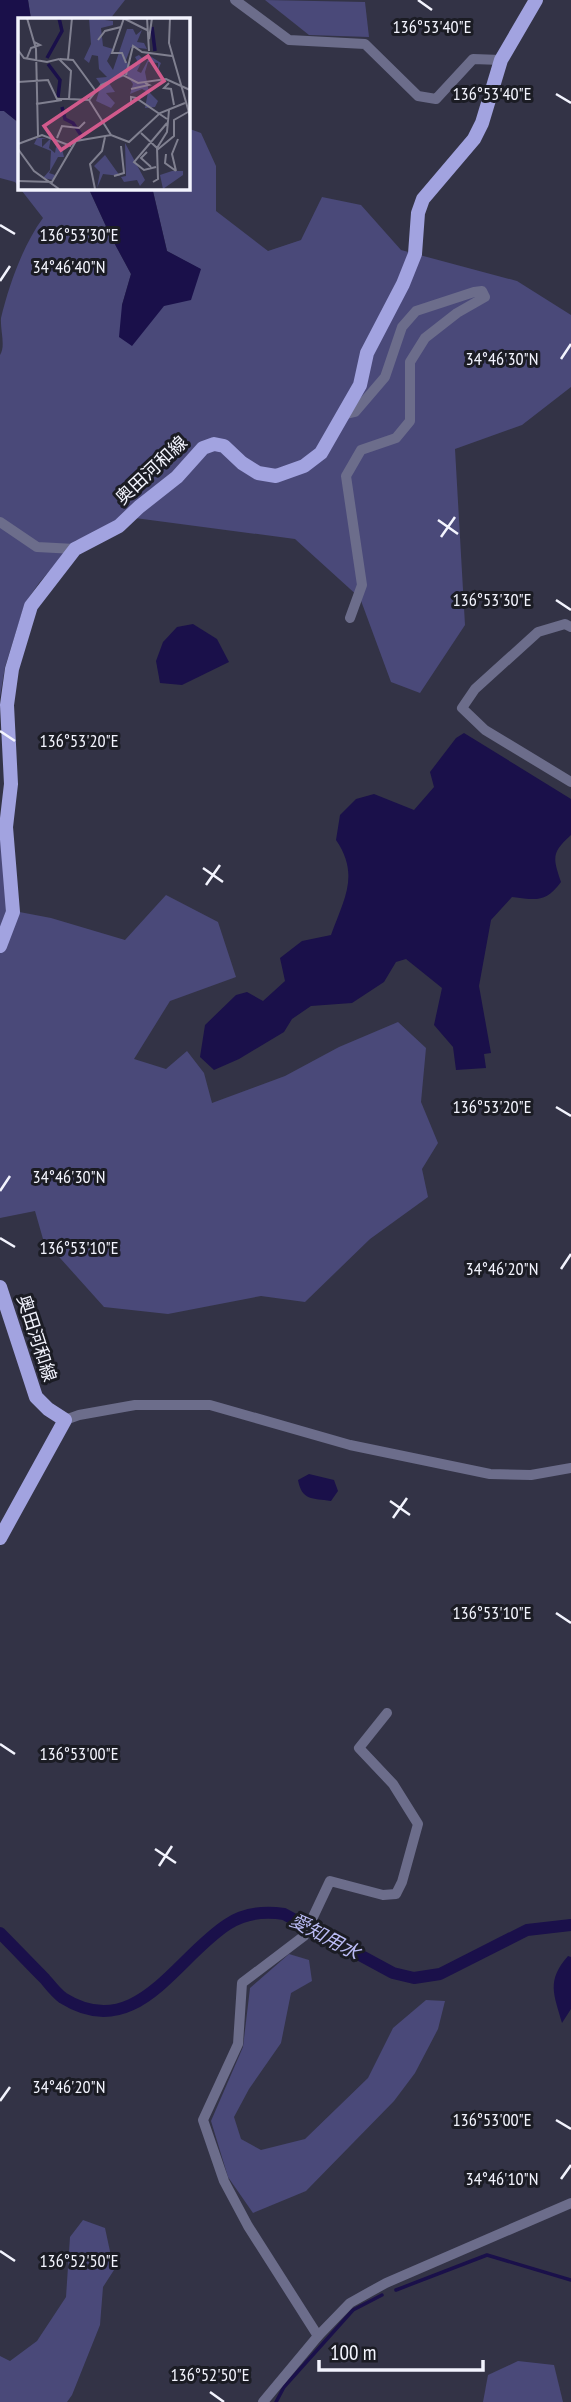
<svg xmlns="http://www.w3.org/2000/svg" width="571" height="2402" font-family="'PT Sans Narrow','Noto Sans JP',sans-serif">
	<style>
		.green { fill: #4a4979 }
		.water { fill: #1a104a }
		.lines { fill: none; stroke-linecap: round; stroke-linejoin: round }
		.stream { stroke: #1a104a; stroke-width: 3.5 }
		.canal { stroke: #1a104a; stroke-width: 12 }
		.minor { stroke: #6c6d8b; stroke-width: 10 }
		.major { stroke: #a2a3e0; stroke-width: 14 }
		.ticks { fill: none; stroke: #f3f4fe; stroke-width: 2.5 }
		.labels { text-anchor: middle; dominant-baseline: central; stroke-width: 6; stroke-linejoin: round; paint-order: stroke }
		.street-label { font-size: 18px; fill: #f3f4fe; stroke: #1b1c24 }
		.water-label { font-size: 19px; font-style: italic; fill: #babbf4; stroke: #1b1c24 }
		.inset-river { fill: none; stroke: #1a104a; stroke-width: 3.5 }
		.inset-road { fill: none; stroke: #808090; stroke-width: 2 }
		.view { fill: #d15a8c; fill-opacity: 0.15; stroke: #d15a8c; stroke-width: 3.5 }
		.inset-edge { fill: none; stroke: #f3f4fe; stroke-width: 3.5 }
		.ticks-label { font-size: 18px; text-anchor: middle; fill: #f3f4fe; stroke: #1b1c24; stroke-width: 6; stroke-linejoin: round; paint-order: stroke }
	</style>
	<rect width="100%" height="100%" fill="#333346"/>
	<g class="green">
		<path d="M28,0h97l-15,19h-79z"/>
		<path d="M265,0l100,2 4,35 -60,-2z"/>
		<path d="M0,111h4l15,12v64h69l22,48 21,39 -9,31 42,1 36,-37 -33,-18 -15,-64h35v-59l14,5 15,33v45l52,40 33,-11 21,-43 39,8 40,45 116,31 54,34v72l-49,38 -67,24 10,176 -45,68 -29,-11 -31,-84 -65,-59 -160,-21 -60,23 -36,42 -14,20 -20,64 -5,30v-342c6,-9 0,-25 1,-37 8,-33 22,-73 42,-100l-28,-36 -15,-4z"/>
		<path d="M0,827l9,83 42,8 74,22 41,-45 52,27 18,55 -66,24 -36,58 32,10 21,-18 17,22 8,30 73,-27 54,-29 59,-25 28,26 -5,54 17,41 -16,26 6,28 -58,42 -65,63 -44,-6 -93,18 -64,-7 -61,-68 -8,-28 -35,7z"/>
		<path d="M289,1954l20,6 3,21 -21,12 -10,50 -32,46 -15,28 7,22 20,11 44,-11 63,-61 25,-50 33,-28 19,1 -7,28 -23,44 -21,28 -88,90 -53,22 -25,-36 -17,-56 32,-74 7,-59z"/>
		<path d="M83,2220l22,8 9,42 -11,17 -3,38 -28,70 -5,7h-67v-46l10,5 27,-20 29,-44 4,-60z"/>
		<path d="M518,2361l36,4 9,37h-80l5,-27z"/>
	</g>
	<g class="water">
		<path d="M0,0h28l3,19h-12v104l-15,-12h-4z"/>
		<path d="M88,187h64l15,64 34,18 -10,31 -27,6 -32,40 -13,-9 3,-32 9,-31 -21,-39z"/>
		<path d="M193,624l24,15 12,23 -47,23 -22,-2 -4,-22 7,-19 14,-15z"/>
		<path d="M464,733l107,66v36c-20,18 -18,23 -10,47 -16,21 -24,18 -49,15l-21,23 -12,66 12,67 -7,1 2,14 -30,2 -3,-23 -19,-22 8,-37 -36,-29 -10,3 -12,20 -32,21 -41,3 -19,13 -8,13 -45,27 -25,11 -14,-13 5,-32 31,-30 11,-3 16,9 22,-20 -5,-23 22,-17 29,-6c13,-36 29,-60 5,-95l4,-25 16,-16 18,-5 40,16 20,-23 -4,-15 26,-34z"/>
		<path d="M309,1474l25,6 4,11 -7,10c-19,-3 -29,0 -33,-21z"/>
		<path d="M568,1956l3,1v52l-9,14c-8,-29 -16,-42 6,-67z"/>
	</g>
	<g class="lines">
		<g class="stream">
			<path d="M396,2290l91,-35 84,25"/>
			<path d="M276,2402l8,-15 69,-77 29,-15"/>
		</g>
		<path class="canal" d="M0,1933c15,15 30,31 45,46 5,6 11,14 18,19 73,46 113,-41 165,-74 17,-11 36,-13 56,-10l109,59 21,5 26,-4 87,-44 44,-5"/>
		<g class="minor">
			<path d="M235,0l54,40 76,4 53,52 18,3 37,-40 28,1"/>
			<path d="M342,415l13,-3 30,-35 17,-50 14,-16 58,-19 8,-1 3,6 -28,16 -32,25 -15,24v59l-14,17 -35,12 -15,26 16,109 -12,33"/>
			<path d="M0,522l37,25 38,2"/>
			<path d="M571,627l-6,-3 -27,8 -63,57 -13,19 23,22 86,52"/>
			<path d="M65,1420l14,-5 56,-10h75l140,40 140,29 41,1 40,-7"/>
			<path d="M318,2336l-70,-110 -24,-45 -21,-61 35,-76 4,-61 62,-47 26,-55 53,14 13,-1 6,-12 16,-58 -25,-40 -34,-36 28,-35"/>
			<path d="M263,2402l55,-66 32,-33 36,-20 185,-80"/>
		</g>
		<g class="major">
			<path d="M0,946l13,-34 -7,-85 5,-43 -4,-79 5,-36 19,-63 44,-57 44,-23 20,-19 38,-30 26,-29 11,-4 10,2 18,17 16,10 18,3 28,-10 17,-13 39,-68 7,-32 36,-69 12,-30 3,-41 5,-14 51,-60 8,-16 19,-63 35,-60"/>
			<path d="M0,1287l36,110 12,12 17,11 -65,118"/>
		</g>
	</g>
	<path class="ticks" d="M418,0l14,10M556,94l15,9M0,225l15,9M0,281l10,-15M561,359l10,-15M438,520l20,14M441,537l14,-20M556,600l15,10M0,731l15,10M203,868l20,14M206,885l14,-20M556,1107l15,9M0,1191l10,-15M0,1238l15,9M561,1269l10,-15M390,1501l20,14M393,1518l14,-20M556,1613l15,10M0,1744l15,10M155,1849l21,14M159,1866l13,-20M0,2101l10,-14M556,2120l15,9M561,2179l10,-14M0,2251l15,10M210,2392l14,10"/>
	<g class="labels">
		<g class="street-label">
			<text transform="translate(151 470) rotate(-43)">奥田河和線</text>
			<text transform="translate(37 1338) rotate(72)">奥田河和線</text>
		</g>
		<g class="water-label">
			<text transform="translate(325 1936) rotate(28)">愛知用水</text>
		</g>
	</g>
	<g transform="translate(18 18)">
		<rect width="172" height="172" fill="#333346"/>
		<path d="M71,0l24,3v4l-12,3 2,18 10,3 -6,12 6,9 14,-41h6l3,6 6,-5 -5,12 7,1 3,6 -16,-2 -5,13 3,6 10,-2 -4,-7 4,-2 4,4 -6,12 4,2 9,-17 11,7 -3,7v-7l-10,-1 -3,10 4,20 9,9 -3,6 -10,1 3,-16 -6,-3 -12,5 3,-10 -6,-9 -18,8 6,9 -9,1 9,10 -4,5 -15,-7 5,-16 -5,-7 11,-1 -8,-8 -1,-13 -6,-1 -3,8 -5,-4 7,-15zM19,120h10l-5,1v8l9,-9 -2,10 6,5 1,-6 6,2 2,8h-6l-9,16 6,2 -2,5 -10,-2 7,-8 1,-19 -17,-7zM107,125l20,37 -5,6 -3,-6 -13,2 -3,-5 5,-1zM87,137l15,21 -17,-2 -6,14 3,-16 -6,-6zM154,153h11v4l-20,14 -3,-14z" fill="#4a4979"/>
		<path class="inset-river" d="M134,9l3,24M29,40l15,-27 -3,-13M30,46l12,16 -2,17M44,89l3,12 8,4 10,15"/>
		<path class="inset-road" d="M9,0l9,31 2,87M105,0l24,12M106,0l-12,35h10l4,10M129,0l2,33M152,0l-1,25 21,73M131,21l3,-21M80,22l7,-9 16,-4M0,32l6,8 23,4 12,-3 12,12 -2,28 20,1 12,-15 22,-10 15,8 28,-4 24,11M9,40l4,-10 9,-3 -6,-3M42,41l13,1 22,30M50,41l4,-41M108,57l7,-29 9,6 30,4M0,64l30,-2 9,19h12M151,65l-5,5 7,1 3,16M113,71l18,-4 -4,-2M71,82l22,35M18,86l26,-4M113,87v-8l5,1 31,21M123,115l16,15M39,120l5,-12 17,2 6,-6M0,126l24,-9 29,11M0,131l16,22 25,18M139,132l17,-14v-16l14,-8M129,134l-6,6 10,9M148,136l-1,9 11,8M138,149l-12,3 -10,-8 33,-39M158,153l-4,-17 6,-15M96,158l10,-3 -3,-27M0,163l34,1 24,-41 35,-6 18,7 31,-29 25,-10M135,164l5,-3 -1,-31 10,-16 2,-22M77,171l-5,-25 12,-13 3,-14"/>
		<path class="view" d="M130,38l16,25 -103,69 -17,-24z"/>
		<rect width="172" height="172" class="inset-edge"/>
	</g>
	<g class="ticks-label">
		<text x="432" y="33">136°53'40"E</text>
		<text x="492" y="100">136°53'40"E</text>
		<text x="79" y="241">136°53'30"E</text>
		<text x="69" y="273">34°46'40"N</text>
		<text x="502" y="365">34°46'30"N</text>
		<text x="492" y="606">136°53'30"E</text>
		<text x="79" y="747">136°53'20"E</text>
		<text x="492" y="1113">136°53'20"E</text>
		<text x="69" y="1183">34°46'30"N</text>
		<text x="79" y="1254">136°53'10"E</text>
		<text x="502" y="1275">34°46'20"N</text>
		<text x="492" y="1619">136°53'10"E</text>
		<text x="79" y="1760">136°53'00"E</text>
		<text x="69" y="2093">34°46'20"N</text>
		<text x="492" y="2126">136°53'00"E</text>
		<text x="502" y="2185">34°46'10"N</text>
		<text x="79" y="2267">136°52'50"E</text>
		<text x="210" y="2381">136°52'50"E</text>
	</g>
	<path d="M319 2360v10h164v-10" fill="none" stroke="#f3f4fe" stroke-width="3.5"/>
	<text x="330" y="2360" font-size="21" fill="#f3f4fe" stroke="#1b1c24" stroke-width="5" paint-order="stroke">100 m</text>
</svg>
